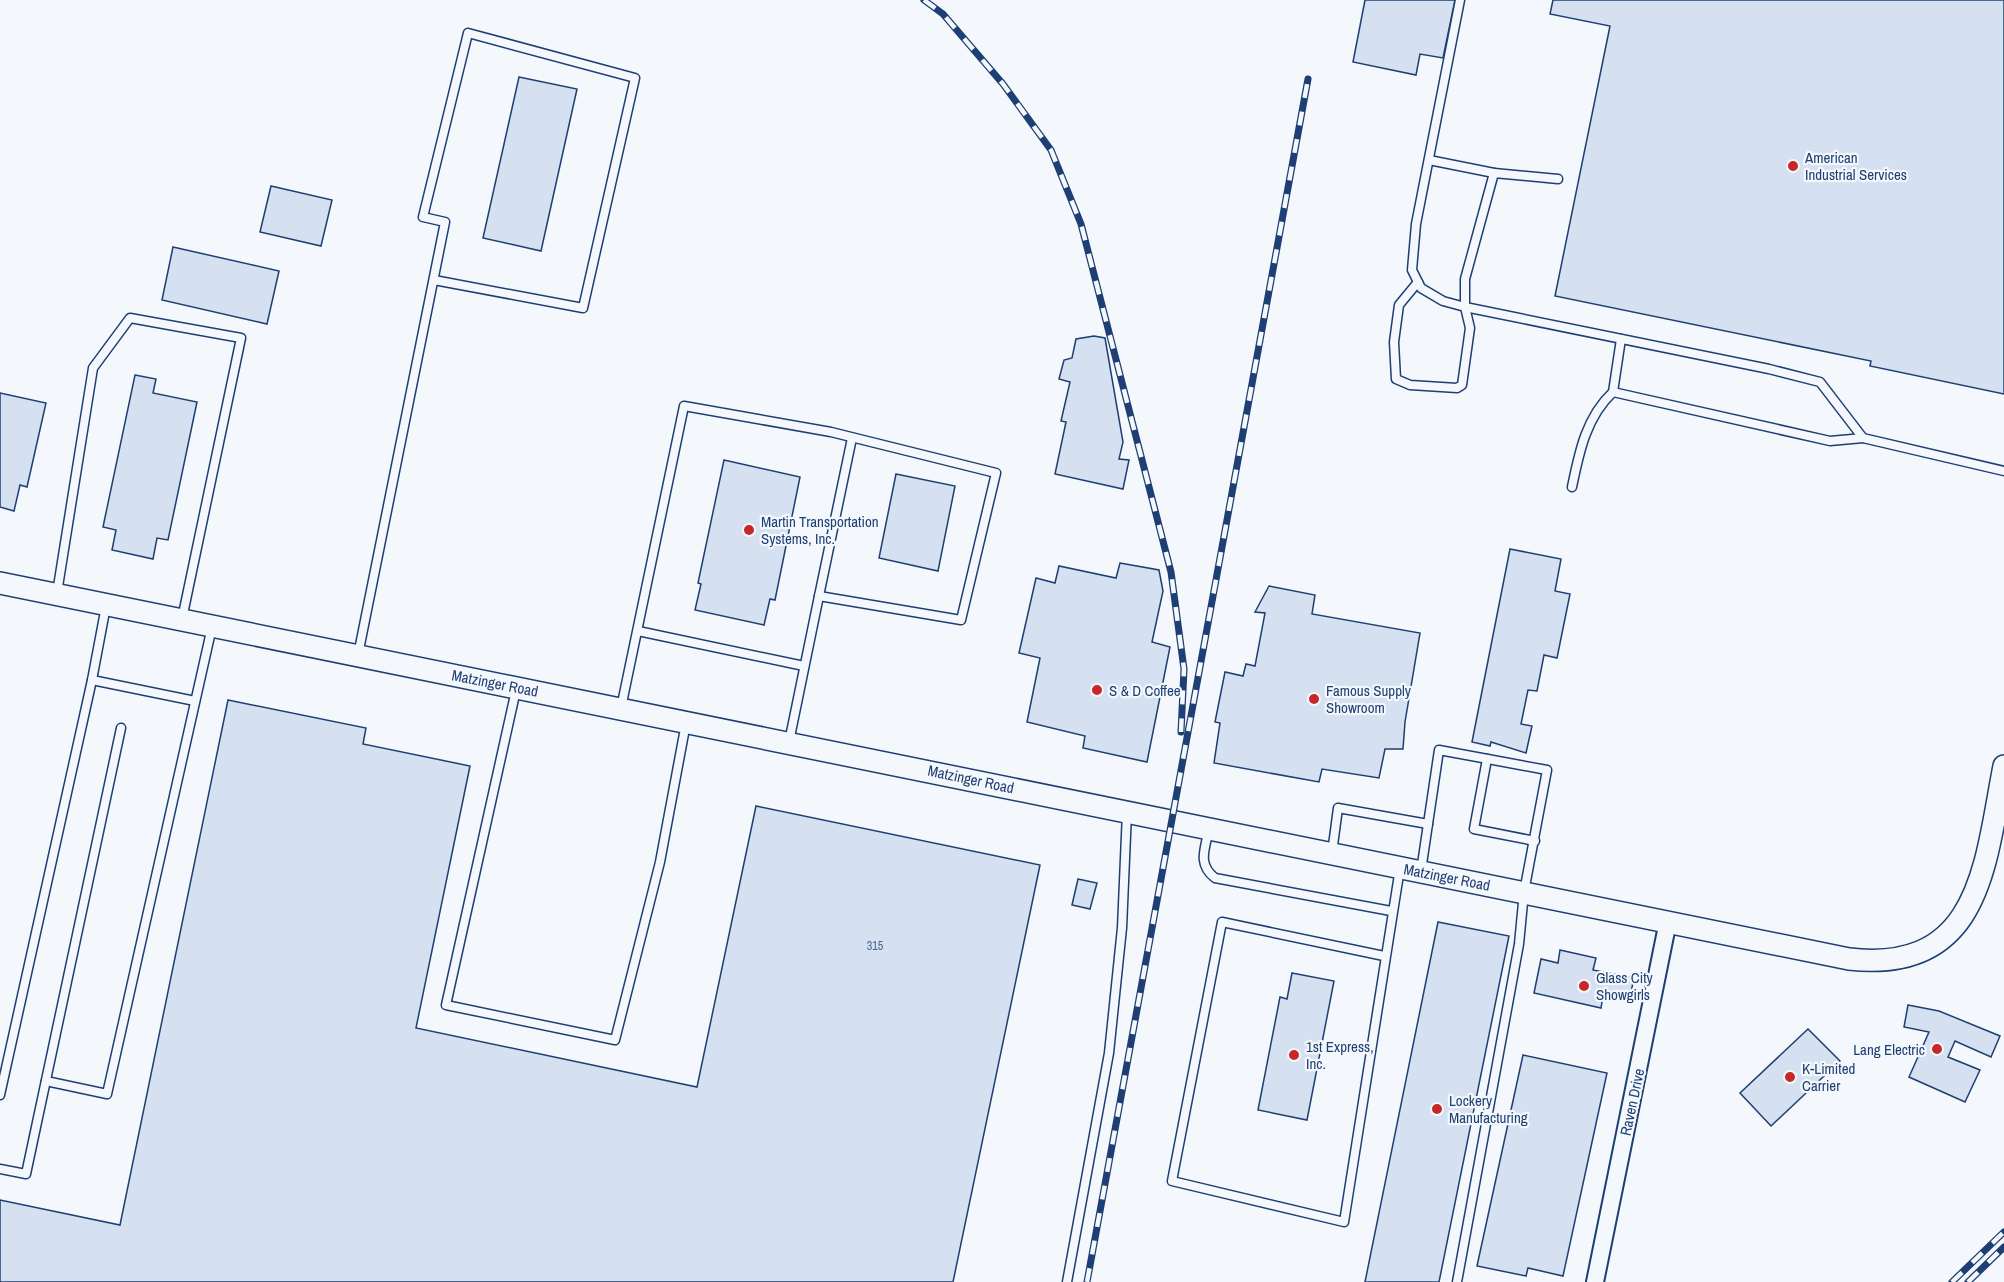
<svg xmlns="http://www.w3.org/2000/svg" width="2004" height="1282" font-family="'Archivo Narrow',sans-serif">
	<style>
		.building { fill: #d5e0f0; stroke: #1d3f73; stroke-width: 1.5 }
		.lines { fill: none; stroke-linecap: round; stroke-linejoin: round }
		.service-casing { stroke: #1d3f73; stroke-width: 11 }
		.minor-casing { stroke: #1d3f73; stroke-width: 20 }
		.tertiary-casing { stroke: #1d3f73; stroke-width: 24 }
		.service { stroke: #f4f7fb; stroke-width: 8 }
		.minor { stroke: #f4f7fb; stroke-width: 16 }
		.tertiary { stroke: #f4f7fb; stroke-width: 21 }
		.rail-casing { stroke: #1d3f73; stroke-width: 7 }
		.rail { stroke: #f4f7fb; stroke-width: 4.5; stroke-dasharray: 14; stroke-linecap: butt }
		.poi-dot { fill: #c62828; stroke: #f4f7fb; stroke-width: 2 }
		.labels { text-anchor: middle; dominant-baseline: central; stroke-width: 4.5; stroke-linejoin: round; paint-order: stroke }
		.number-label { font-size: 12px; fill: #4b6792 }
		.poi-label { font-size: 15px; fill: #1d3f73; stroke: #f4f7fb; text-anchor: start }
		.street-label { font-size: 15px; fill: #1d3f73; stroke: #f4f7fb }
	</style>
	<rect width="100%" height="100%" fill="#f4f7fb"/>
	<g class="building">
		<path d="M1365,0h90l-12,58 -23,-4 -4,21 -63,-13z"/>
		<path d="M1553,0h451v394l-134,-28 1,-5 -316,-65 55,-270 -60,-12z"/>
		<path d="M519,77l58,12 -36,162 -58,-13z"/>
		<path d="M271,186l61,14 -11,46 -61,-14z"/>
		<path d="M173,247l106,24 -12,53 -105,-24z"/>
		<path d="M1094,336l11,2 18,104 -4,17 10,1 -6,29 -68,-15 11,-52 -5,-1 9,-39 -11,-3 5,-19 8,-2 4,-19z"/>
		<path d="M135,375l21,4 -3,14 44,9 -29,138 -11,-2 -4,21 -41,-9 4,-20 -13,-3z"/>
		<path d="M0,393l46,10 -19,84 -7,-2 -6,26 -14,-4z"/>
		<path d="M724,460l76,17 -25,123 -5,-1 -6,26 -69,-15 6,-26 -3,-1z"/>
		<path d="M896,474l59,12 -17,85 -59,-13z"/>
		<path d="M1510,549l51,10 -6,32 15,3 -13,64 -13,-3 -7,36 -9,-1 -7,34 11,2 -6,27 -35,-11 -1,4 -18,-4z"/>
		<path d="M1120,563l39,7 4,21 -11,51 18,5 -23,115 -64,-14 2,-12 -58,-14 13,-64 -21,-5 17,-75 19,5 4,-17 57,12z"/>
		<path d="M1269,586l46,9 -3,19 108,19 -15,89 -2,27h-18l-6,29 -57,-9 -3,13 -105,-19 6,-40 -5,-1 10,-50 18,4 3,-12 9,2 10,-53 -10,-1z"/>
		<path d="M228,700l138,28 -3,16 107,22 -54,262 281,59 59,-281 284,59 -87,417h-953v-82l120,25z"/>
		<path d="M1078,879l19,4 -7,26 -18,-4z"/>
		<path d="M1438,922l71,14 -70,346h-74z"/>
		<path d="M1560,950l36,8 -3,12 41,8 -5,24 -26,-6 -2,12 -67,-15 7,-34 17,4z"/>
		<path d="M1292,973l42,8 -27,139 -49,-10 22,-113 7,2z"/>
		<path d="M1908,1005l31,6 61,25 -9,21 -36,-16 -7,16 32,13 -15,32 -56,-25 20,-45 -25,-5z"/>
		<path d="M1808,1029l32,32 -69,65 -31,-33z"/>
		<path d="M1523,1055l84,18 -44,203 -35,-8 -2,8 -49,-10z"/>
	</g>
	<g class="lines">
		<g class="service-casing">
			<g id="service">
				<path d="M1460,0l-44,224 -4,46 9,18 22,13 22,6 304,62 51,13 43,56 141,33"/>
				<path d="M1429,160l65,13"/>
				<path d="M1418,282l-19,23 -5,37 2,37 14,6 47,3 5,-3 8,-57 -5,-21v-28l29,-106 64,6"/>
				<path d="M1613,392l8,-53"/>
				<path d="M1572,487c7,-34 14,-70 41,-95l217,49 33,-3"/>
				<path d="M57,593l36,-225 37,-50 111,20 -59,281"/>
				<path d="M819,596l33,-158"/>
				<path d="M638,631l166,35"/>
				<path d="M358,655l87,-433 -22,-5 45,-184 167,45 -52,230 -149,-28"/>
				<path d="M92,680l103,21"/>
				<path d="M516,690l-70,315 169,35 45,-178 26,-139"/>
				<path d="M621,708l63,-302 147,26 165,41 -35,147 -142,-24 -30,146"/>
				<path d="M1487,759l-13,70 61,12"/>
				<path d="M1209,829c-4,20 -12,35 6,49l176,33"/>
				<path d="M1332,853l6,-45 90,16"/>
				<path d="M1421,871l18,-121 108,20 -23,122 -5,52 -62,338"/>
				<path d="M1384,956l-162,-34 -50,259 172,41 56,-354"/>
				<path d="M46,1081l61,13 105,-467"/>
				<path d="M0,1095l92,-415 14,-74"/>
				<path d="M0,1169l26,5 95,-446"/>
				<path d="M1067,1282l42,-229 13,-125 5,-116"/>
			</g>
		</g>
		<g class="minor-casing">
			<path id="minor" d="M1595,1282l73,-361"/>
		</g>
		<g class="tertiary-casing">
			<path id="tertiary" d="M0,583l1849,376c132,15 136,-95 155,-193"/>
		</g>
		<use href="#service" class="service"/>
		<use href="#minor" class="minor"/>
		<use href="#tertiary" class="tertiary"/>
		<g class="rail-casing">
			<g id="rail">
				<path d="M924,0l19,14 60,70 48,66 30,74 90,348 13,97 -3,63"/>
				<path d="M1087,1282l221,-1203"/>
				<path d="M1952,1282l52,-50"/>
				<path d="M1968,1282l36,-35"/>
			</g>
		</g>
		<use href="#rail" class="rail"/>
	</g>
	<g class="poi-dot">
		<circle cx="1793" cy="166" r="6"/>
		<circle cx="749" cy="530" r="6"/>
		<circle cx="1097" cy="690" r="6"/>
		<circle cx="1314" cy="699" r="6"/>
		<circle cx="1584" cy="986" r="6"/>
		<circle cx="1937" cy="1049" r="6"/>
		<circle cx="1294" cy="1055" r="6"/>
		<circle cx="1790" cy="1077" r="6"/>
		<circle cx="1437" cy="1109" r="6"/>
	</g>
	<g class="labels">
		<g class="number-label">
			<text x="875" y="946">315</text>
		</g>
		<g class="poi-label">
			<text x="1805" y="157">American<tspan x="1805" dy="17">Industrial Services</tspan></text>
			<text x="761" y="521">Martin Transportation<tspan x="761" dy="17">Systems, Inc.</tspan></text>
			<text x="1109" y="690">S &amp; D Coffee</text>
			<text x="1326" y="690">Famous Supply<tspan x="1326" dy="17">Showroom</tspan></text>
			<text x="1596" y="977">Glass City<tspan x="1596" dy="17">Showgirls</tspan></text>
			<text x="1306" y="1046">1st Express,<tspan x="1306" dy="17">Inc.</tspan></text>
			<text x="1925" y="1049" text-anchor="end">Lang Electric</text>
			<text x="1802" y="1068">K-Limited<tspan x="1802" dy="17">Carrier</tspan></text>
			<text x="1449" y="1100">Lockery<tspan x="1449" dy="17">Manufacturing</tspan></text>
		</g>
		<g class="street-label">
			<text transform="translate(495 683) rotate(11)">Matzinger Road</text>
			<text transform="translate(971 779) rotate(12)">Matzinger Road</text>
			<text transform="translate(1447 877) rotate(11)">Matzinger Road</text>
			<text transform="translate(1632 1102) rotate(-78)">Raven Drive</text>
		</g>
	</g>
</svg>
